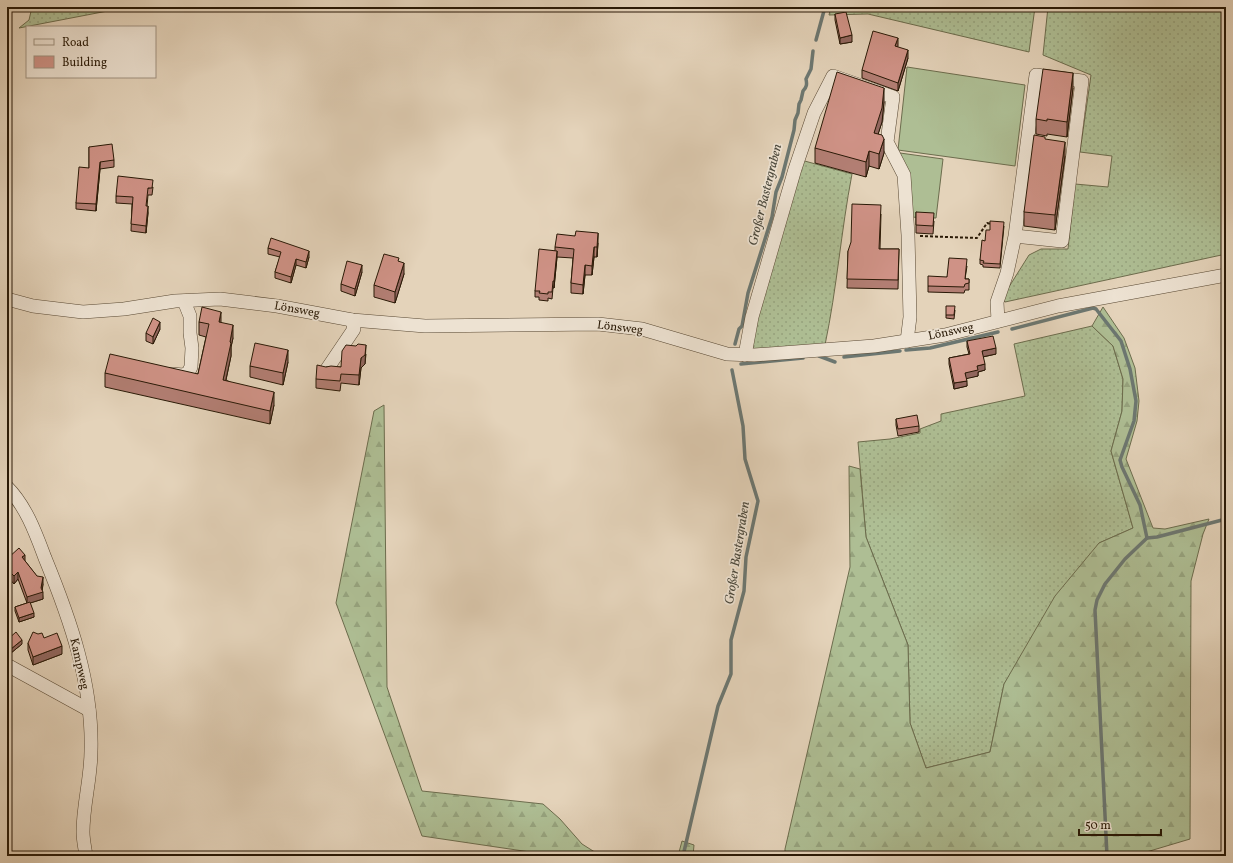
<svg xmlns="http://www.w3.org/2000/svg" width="1233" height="863" font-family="Vollkorn,serif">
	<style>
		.grass { fill: url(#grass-dots); stroke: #6c6c4d }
		.forest { fill: url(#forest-firs); stroke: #6c6c4d }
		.pitch { fill: #aebe94; stroke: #6c6c4d }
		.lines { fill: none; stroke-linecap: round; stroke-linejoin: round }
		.stream { stroke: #6c7771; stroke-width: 3.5 }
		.minor-casing { stroke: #584833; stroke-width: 14 }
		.path { stroke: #291906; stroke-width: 2; stroke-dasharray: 3 2; stroke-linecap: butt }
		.minor { stroke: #ede2d2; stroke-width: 13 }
		.wall { fill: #b27e73; stroke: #291906 }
		.shaded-wall { fill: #91665e; stroke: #291906 }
		.building { fill: #cf9286; stroke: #291906 }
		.labels { text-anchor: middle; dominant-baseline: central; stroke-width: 3.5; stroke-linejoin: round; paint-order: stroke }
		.street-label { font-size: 12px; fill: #291906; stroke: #ede2d2 }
		.water-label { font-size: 13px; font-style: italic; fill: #4a483c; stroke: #ede2d2 }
	</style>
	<defs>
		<pattern id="grass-dots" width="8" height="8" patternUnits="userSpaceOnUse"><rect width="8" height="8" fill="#aebe94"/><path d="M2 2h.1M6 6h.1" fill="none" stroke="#96a37e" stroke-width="1.8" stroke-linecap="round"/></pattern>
		<pattern id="forest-firs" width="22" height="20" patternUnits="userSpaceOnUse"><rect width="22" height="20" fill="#aebe94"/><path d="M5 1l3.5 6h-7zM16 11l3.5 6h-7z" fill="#96a37e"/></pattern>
	</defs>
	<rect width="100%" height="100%" fill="#e4d3ba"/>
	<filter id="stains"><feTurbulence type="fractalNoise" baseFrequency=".005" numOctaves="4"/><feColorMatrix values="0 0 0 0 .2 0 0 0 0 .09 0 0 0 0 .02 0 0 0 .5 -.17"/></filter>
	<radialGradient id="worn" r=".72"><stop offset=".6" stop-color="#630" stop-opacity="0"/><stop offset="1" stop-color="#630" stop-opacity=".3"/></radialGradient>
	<g class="grass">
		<path d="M32,7h86v2l-99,19 10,-8z"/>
		<path d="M831,7h204l-6,45 -161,-38 -39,1z"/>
		<path d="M1048,7h178v247l-221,48 -3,-4 27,-43 12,-6h27l7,-65 33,3 4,-31 -32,-4 11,-77 -48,-20z"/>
		<path d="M801,160l51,14c-11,57 -15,114 -27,171l-72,6 -1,-18z"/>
		<path d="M1092,326l21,20 10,33 -1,32 -11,40 22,77 -34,15 -95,141 -14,68 -64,16 -16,-45 -2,-78 -42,-108 -8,-95 32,-3 30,-6v-4l21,-8v-7l84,-18 -11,-52z"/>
	</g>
	<g class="forest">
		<path d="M1103,307l21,31 11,30 4,33 -2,20 -11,38 27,69 12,1 44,-10 -6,15 -12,47 -1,258 -57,17h-348v-7l65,-282 -1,-101 11,3 6,68 42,108 2,78 16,45 64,-16 14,-68 51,-88 44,-53 34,-15 -22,-77 11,-40 1,-32 -10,-33 -21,-20z"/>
		<path d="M384,405l3,282 35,104 121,13 17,15 22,25 19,12h-44l-135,-20 -86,-233 38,-192z"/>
		<path d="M682,841l12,4 -1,11h-15z"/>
	</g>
	<g class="pitch">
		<path d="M907,67l118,18 -10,81 -117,-16z"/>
		<path d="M900,153l43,6 -7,59 -27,-1 -1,-42z"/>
	</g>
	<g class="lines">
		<g class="stream">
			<path d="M816,40l9,-33"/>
			<path d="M1012,329l81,-21 3,1 25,32 9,28 6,32 -2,20 -14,39 2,7 18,38 7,33"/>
			<path d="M735,344l4,-15 3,-3 6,-33 24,-76 4,-25 6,-15 12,-47 1,-10 3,-7 1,-9 2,-4 2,-9c4,-4 4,-7 3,-12l5,-10 2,-18"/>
			<path d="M906,350l24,-2 68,-16"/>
			<path d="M819,356l16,6"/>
			<path d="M844,357l56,-6"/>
			<path d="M741,364l62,-6"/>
			<path d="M683,856l35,-150 13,-32v-34l13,-49 2,-34 12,-56 -13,-42 -2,-33 -11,-56"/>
			<path d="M1107,856l-12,-246 2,-10 8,-16 20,-25 22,-21 10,-1 69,-18"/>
		</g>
		<g class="minor-casing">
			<g id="minor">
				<path d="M7,299l26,7 50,6 41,-3 51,-8 45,-2 57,7 75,14 73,6 173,-2 44,5 85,25 27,1 120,-9 71,-11 113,-29 168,-31"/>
				<path d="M998,321l-1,-19 10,-29 8,-37 21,-161 46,6 -20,160 -47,-5"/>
				<path d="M745,355l7,-38 43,-148 19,-56 19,-37 60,21 -6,45 17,33 4,60 2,82 -3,24"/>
				<path d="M327,369l27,-40 -2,-9"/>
				<path d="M172,374l11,1 5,-2 3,-6 1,-19 -2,-15v-17l-6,-15"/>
				<path d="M7,487c19,19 29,47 38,71 25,61 48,126 46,193 0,27 -8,54 -8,81 0,8 2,16 3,24"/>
				<path d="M7,665l82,45"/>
			</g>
		</g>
		<path class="path" d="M920,236l57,2 10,-15 4,1"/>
		<use href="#minor" class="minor"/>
	</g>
	<g class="wall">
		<path d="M835,14l17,28 -12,2 -5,-24z"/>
		<path d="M898,46l-1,1 11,11 -10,33 -36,-13v-8z"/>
		<path d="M1073,88l-6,49 -20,-3v2l-11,-2v-15z"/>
		<path d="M884,102l-2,20 -4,12 6,19 -5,16 -10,-3 -3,11 -51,-14v-15z"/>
		<path d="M1045,139l20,17 -10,74 -31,-4v-14z"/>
		<path d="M89,147l25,13v7l-14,2 -4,42 -20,-2v-6l13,-35z"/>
		<path d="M153,187l-1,8h-4l-1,11 1,7 -2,20 -15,-2 1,-27 -16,-1v-7z"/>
		<path d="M916,212l18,9 -1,13 -17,-1z"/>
		<path d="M881,214l-1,35h19l-1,40 -51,-1 1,-37z"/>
		<path d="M1004,226l-4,42 -17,-1v-2l-3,-1v-4l5,-19 5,-11z"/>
		<path d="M575,236l23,7 -1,14h-3l-2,18h-7l-2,19 -12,-1v-10l2,-25 -16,-1 -3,31h-1l-1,11 -4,-1v3l-9,-1v-3h-4v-6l20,-41v-3z"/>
		<path d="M268,248l41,9 -3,11 -10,-3 -5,18 -16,-5v-6l5,-15 -12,-3z"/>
		<path d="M399,261l5,13 -9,29 -21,-6v-12z"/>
		<path d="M967,266l-2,13h4v11h-4l-1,3 -36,-1v-6l19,-9z"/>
		<path d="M362,272l-7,24 -14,-5v-7z"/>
		<path d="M955,310l-1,9 -8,-1v-3z"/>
		<path d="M199,322h22l12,16 -2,9v9l-5,24 48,25 -4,19 -165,-37v-14l93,1 8,-37 -7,-2z"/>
		<path d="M160,329l-7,15 -7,-3v-8z"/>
		<path d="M967,341l29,13 -13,3 2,13 -7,2v4l-12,2 1,8 -13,3 -5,-25v-6l20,-4 -2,-7z"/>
		<path d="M366,354l-1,10 -4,4 -2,17 -18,-2 -1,8 -24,-3v-9l10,-12h15z"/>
		<path d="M288,362l-5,23 -33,-8v-11z"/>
		<path d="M896,419l23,7v6l-21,4 -2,-11z"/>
		<path d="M8,558l17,3 18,23 -1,6 1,9 -13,4 4,14 -15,5 -4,-11v-4l12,-4 -9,-24 -4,5 -7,-8v-9l1,-2z"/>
		<path d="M44,638l18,16 -29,11 -5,-15v-7z"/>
		<path d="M7,640l15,4 -11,9 -4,-5z"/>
	</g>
	<g class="shaded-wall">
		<path d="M852,35v7l-12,2v-6z"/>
		<path d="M898,38v8l-3,8v-8z"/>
		<path d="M908,50v8l-10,33v-8z"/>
		<path d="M1073,73v15l-6,49v-15z"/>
		<path d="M884,88v14l-2,20 -8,25v-14z"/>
		<path d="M884,139v14l-5,16v-15z"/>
		<path d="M1065,142v14l-10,74v-15z"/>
		<path d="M869,151v15l-3,11v-15z"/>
		<path d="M100,162v7l-4,42v-7z"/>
		<path d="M148,206v7l-2,20v-7z"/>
		<path d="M598,233v10l-1,14v-10z"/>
		<path d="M594,247v10l-2,18v-9z"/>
		<path d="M309,251v6l-3,11v-6z"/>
		<path d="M557,251v6l-3,31v-7z"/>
		<path d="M296,259v6l-5,18v-6z"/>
		<path d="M404,263v11l-9,29v-11z"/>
		<path d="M362,265v7l-7,24v-7z"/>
		<path d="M585,265v10l-2,19v-9z"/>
		<path d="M221,312v13l-2,-3z"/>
		<path d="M160,322v7l-7,15v-7z"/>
		<path d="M233,325v13l-2,9v9l-8,37v-13z"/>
		<path d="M366,345l-1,19 -4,4 -2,17v-10l2,-17z"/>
		<path d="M996,348v6l-14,3v-6z"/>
		<path d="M288,350v12l-5,23v-12z"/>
		<path d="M985,364v6l-7,2v4l-13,3v-6l12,-7z"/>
		<path d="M967,381v5l-13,3v-6z"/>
		<path d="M274,392v13l-4,19v-13z"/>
		<path d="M25,555v7l-3,-5z"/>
		<path d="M18,572v7l-4,5v-8z"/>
		<path d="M43,577v7l-1,8h1v7l-16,5v-7l14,-9z"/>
		<path d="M34,613v4l-15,5v-4z"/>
		<path d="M22,640v4l-11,9v-4z"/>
		<path d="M62,646v8l-29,11v-8z"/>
	</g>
	<g class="building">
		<path d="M846,12l6,23 -12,3 -5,-24z"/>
		<path d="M873,31l25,7 -3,8 13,4 -10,33 -36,-13z"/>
		<path d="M1043,69l30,4 -6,49 -20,-3v2l-11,-2z"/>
		<path d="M837,72l47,16 -2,20 -8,25 8,2 2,4 -5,15 -10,-3 -3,11 -51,-14z"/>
		<path d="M1034,135l11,2v2l20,3 -10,73 -31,-3z"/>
		<path d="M112,144l2,16 -14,2 -4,42 -20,-1 3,-36 10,1v-21z"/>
		<path d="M118,176l35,4 -1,8h-4l-2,18h2l-2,20 -15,-2 2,-27 -17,-1z"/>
		<path d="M852,204l29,1 -2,44h20l-1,31 -51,-1 1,-28 3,-9z"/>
		<path d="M916,212l18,1 -1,13 -17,-1z"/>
		<path d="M990,221l14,1 -4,42 -17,-1 1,-2 -4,-1 2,-20 3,1 1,-11h4z"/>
		<path d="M576,231l22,2 -1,14h-3l-2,19 -7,-1 -2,20 -12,-2 3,-34 -19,-2 2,-13 18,2z"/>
		<path d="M271,238l38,13 -3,11 -10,-3 -5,18 -16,-5 6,-20 -13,-4z"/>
		<path d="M539,249l18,2 -3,30h-1l-1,11h-4v2l-9,-1 1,-2h-5z"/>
		<path d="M384,254l15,4 -1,3 6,2 -9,29 -21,-7z"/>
		<path d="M949,258l18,1 -2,20h4v4l-4,1 -1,3 -36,-1v-10l19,1z"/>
		<path d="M347,261l15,4 -7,24 -14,-5z"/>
		<path d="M946,306h9l-1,9h-8z"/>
		<path d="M202,307l19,5 -2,10 14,3 -3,17 1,1 -8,37 51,12 -4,19 -165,-38 5,-19 88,20 11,-50 -10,-2z"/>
		<path d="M153,318l7,4 -7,15 -7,-4z"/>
		<path d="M993,336l3,12 -14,3 3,13 -8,2 1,4 -13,3 2,8 -13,2 -5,-25 21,-4 -3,-13z"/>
		<path d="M255,343l33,7 -5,23 -33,-7z"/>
		<path d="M358,344l8,1 -1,10 -4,3 -2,17 -18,-1 -1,7 -24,-2 1,-14 9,2 5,-1 10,1 1,-16 4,-6 10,1z"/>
		<path d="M917,415l2,11 -21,3 -2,-10z"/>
		<path d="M19,548l6,7 -3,2 15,19 6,1 -2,11 2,4 -16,5 -9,-25 -4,4 -7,-7v-2l5,-5 -4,-4z"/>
		<path d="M30,602l4,11 -15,5 -4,-11z"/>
		<path d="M16,632l6,8 -11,9 -4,-5v-4z"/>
		<path d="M33,632l5,2 4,-1 2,5 13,-5 5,13 -29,11 -5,-14z"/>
	</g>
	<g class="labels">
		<g class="street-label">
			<text transform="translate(297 310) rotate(10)">Lönsweg</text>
			<text transform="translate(620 328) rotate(7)">Lönsweg</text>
			<text transform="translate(951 332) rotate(-12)">Lönsweg</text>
			<text transform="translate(79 664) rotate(77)">Kampweg</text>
		</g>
		<g class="water-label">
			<text transform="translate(766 195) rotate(-76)">Großer Bastergraben</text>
			<text transform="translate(738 553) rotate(-81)">Großer Bastergraben</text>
		</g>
	</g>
	<rect width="1233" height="863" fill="none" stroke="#e4d3ba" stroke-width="24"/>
	<rect x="8" y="8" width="1217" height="847" fill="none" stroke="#291906" stroke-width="2"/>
	<rect x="12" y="12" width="1209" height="839" fill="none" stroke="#291906"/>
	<rect x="26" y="26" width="130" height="52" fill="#ede2d2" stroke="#9f9280"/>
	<rect x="34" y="39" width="20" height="6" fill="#ede2d2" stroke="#9f9280"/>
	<text x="62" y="46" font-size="12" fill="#291906">Road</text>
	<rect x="34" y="56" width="20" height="12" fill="#cf9286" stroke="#9f9280"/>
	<text x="62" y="66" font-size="12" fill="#291906">Building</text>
	<path d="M1079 829v6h82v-6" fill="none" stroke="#291906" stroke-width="2"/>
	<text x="1085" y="829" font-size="12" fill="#291906" stroke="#ede2d2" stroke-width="3" paint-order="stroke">50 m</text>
	<rect width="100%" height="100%" filter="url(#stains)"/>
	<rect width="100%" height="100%" fill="url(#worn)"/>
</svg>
